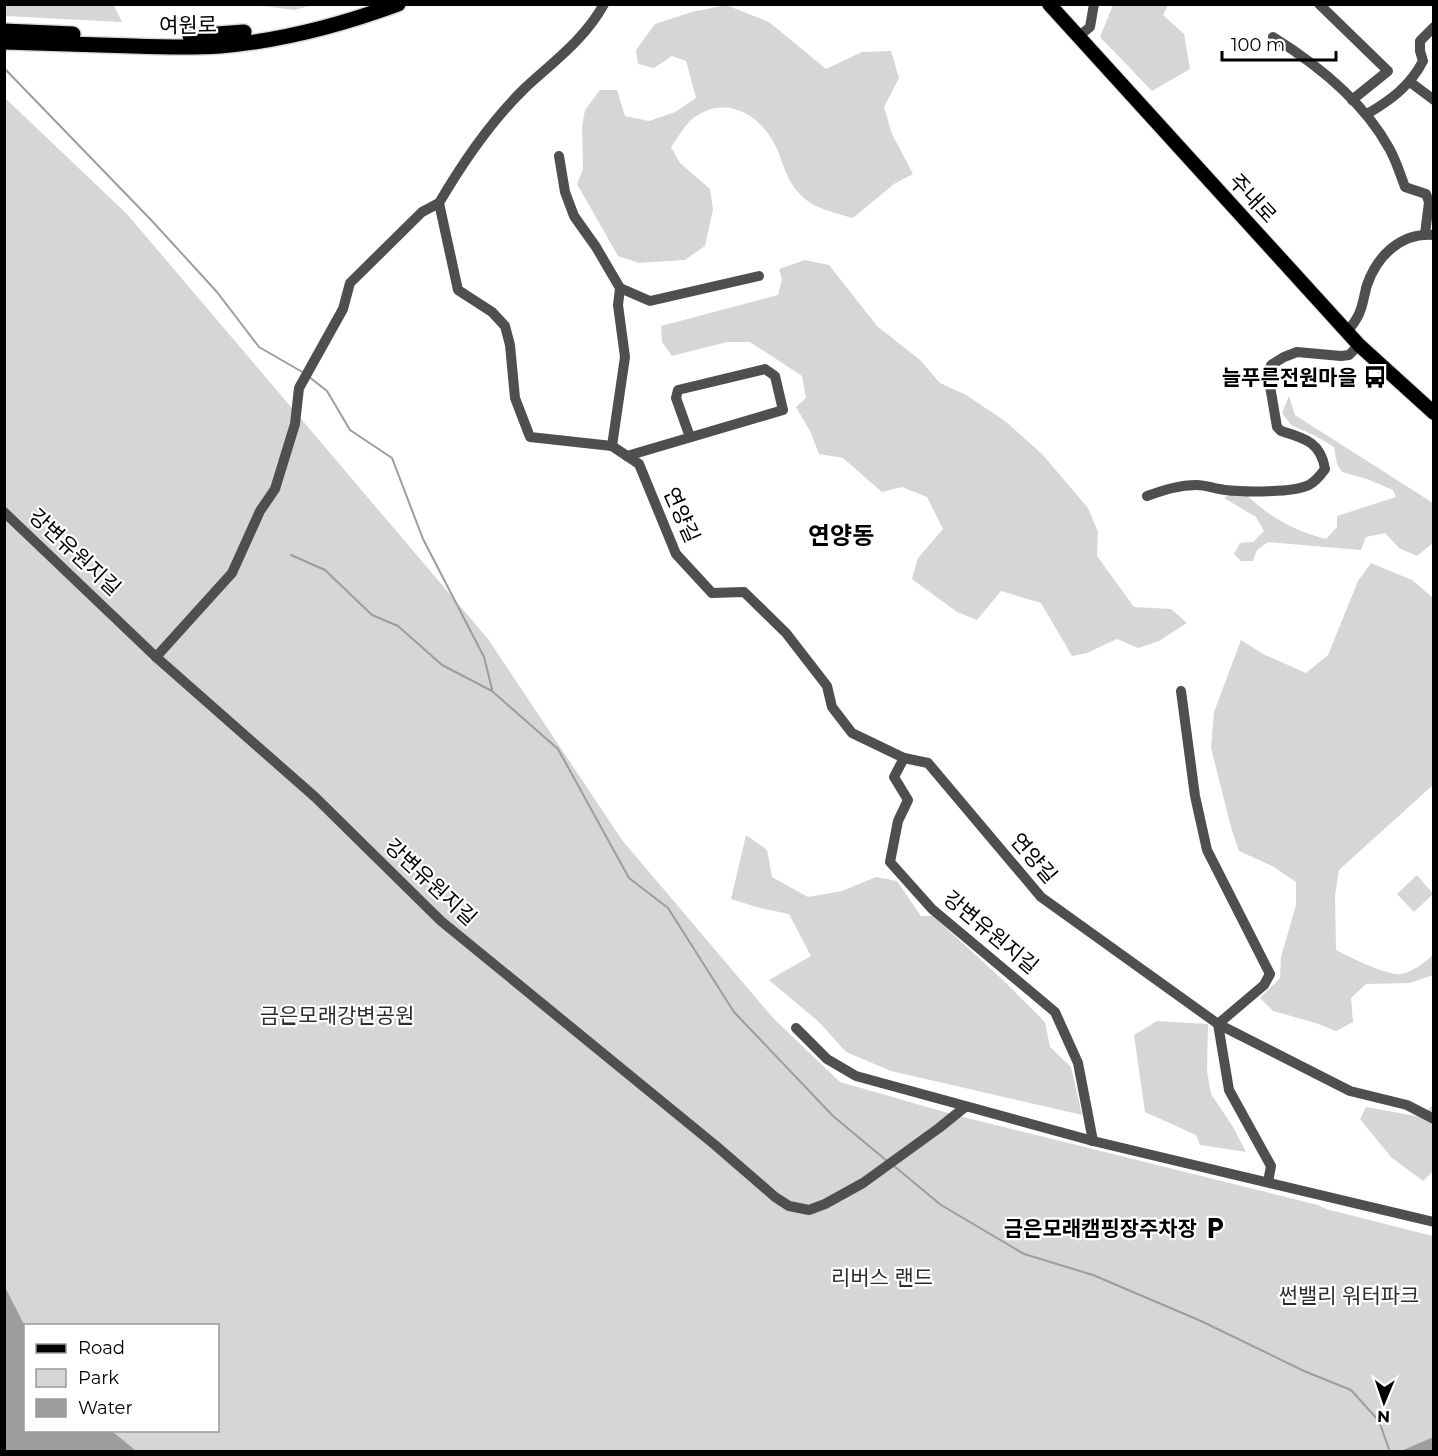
<svg xmlns="http://www.w3.org/2000/svg" width="1438" height="1456" font-family="Montserrat,'Noto Sans KR',sans-serif">
	<style>
		.green { fill: #d6d6d6 }
		.water { fill: #9d9d9d }
		.lines { fill: none; stroke-linecap: round; stroke-linejoin: round }
		.stream { stroke: #9d9d9d; stroke-width: 2 }
		.major-casing { stroke: #dbdbdb; stroke-width: 16 }
		.highway-casing { stroke: #dbdbdb; stroke-width: 18 }
		.minor { stroke: #4f4f4f; stroke-width: 10 }
		.major { stroke: #000; stroke-width: 14 }
		.highway { stroke: #000; stroke-width: 15 }
		.labels { text-anchor: middle; dominant-baseline: central; stroke-width: 4.5; stroke-linejoin: round; paint-order: stroke }
		.street-label { font-size: 21px; fill: #000; stroke: #fff }
		.poi-label { font-size: 21px; font-weight: bold; fill: #000; stroke: #fff; text-anchor: end }
		.park-label { font-size: 21px; fill: #2d2d2d; stroke: #fff }
		.quarter-label { font-size: 24px; font-weight: bold; fill: #000; stroke: #fff }
	</style>
	<rect width="100%" height="100%" fill="#fff"/>
	<g class="green">
		<path d="M113,4l9,18 -117,-6v-11z"/>
		<path d="M254,5l59,-1v1l-19,5z"/>
		<path d="M726,5l43,17 57,47 36,-17 29,-1 8,27 -15,29 8,27 21,40 -19,10 -41,34c-15,-4 -36,-9 -48,-19 -24,-21 -20,-42 -36,-64 -19,-28 -52,-38 -79,-14 -7,7 -13,18 -19,26l9,16 30,26 3,20 -8,37 -20,14 -46,3 -21,-7 -41,-72 6,-15 -1,-43 3,-16 15,-20h17l8,26 24,5 26,-9 21,-14 -10,-37 -14,-5 -18,12 -16,-4 -2,-14 19,-26 37,-12z"/>
		<path d="M1113,5h55l-5,10 21,19 6,35 -38,22 -52,-54z"/>
		<path d="M4,97l123,117 361,425 134,201 151,178 67,64 115,33 363,90 8,4 107,27v201l-35,15h-1262l-24,-21 106,-1v-104h-193l-20,-39z"/>
		<path d="M805,260l24,5 48,61 43,34 20,23 26,12 39,26 37,33 46,54 10,24 -1,24 37,51 37,2 16,14 -28,18 -21,7 -21,-9 -30,14 -15,3 -31,-53 -40,-12 -24,29 -20,-8 -45,-33 6,-21 25,-29 -16,-32 -25,-10 -20,5 -39,-34 -24,-4 -9,-23 -14,-24 10,-9 -4,-22 -52,-34h-23l-55,14 -10,-14 -1,-16 117,-31 4,-16 -3,-10z"/>
		<path d="M1289,396l6,19 138,88v40l-16,13 -18,-8 -14,-15 -19,4 -5,13 -93,-8 -11,8 -4,11h-12l-7,-7 6,-11 13,-1 11,-11 -8,-14 -32,-19 6,-4 17,1c20,21 50,37 79,44l11,-12v-11l59,-19 -3,-7 -26,-11 -25,-7 -5,-8 -3,-17 -20,-12 -23,-10 -9,-12z"/>
		<path d="M1371,563l41,17 21,18v187l-94,85 -4,26 1,54c13,7 52,26 65,24 13,-3 23,-11 32,-19v20l-23,8 -44,1 -15,14 2,24 -17,9 -20,-8 -43,-12 -13,-13 20,-20 1,-21 15,-52v-23l-22,-15 -35,-16 -7,-20 -21,-83 3,-36 27,-72 22,14 43,19 22,-18 30,-74z"/>
		<path d="M746,835l21,15 5,27 36,20 34,-6 34,-14 21,4 24,35h12l71,65 41,41 5,25 21,20 11,48 -191,-44 -45,-19 -27,-30 -50,-42 42,-24 -22,-42 -29,-6 -29,-9z"/>
		<path d="M1417,875l16,19 -19,18 -17,-18z"/>
		<path d="M1157,1021l51,3 -1,47 4,23 22,33 13,25 -46,-7 -4,-10 -51,-23 -11,-77z"/>
		<path d="M1433,1105v66l-10,10 -32,-24 -31,-38 6,-12 55,10z"/>
	</g>
	<g class="water">
		<path d="M5,1287l20,39 1,104 86,1 24,20h-131z"/>
		<path d="M1433,1437v14h-35l5,-1z"/>
	</g>
	<g class="lines">
		<g class="stream">
			<path d="M4,68l149,154 64,70 42,55 45,26"/>
			<path d="M308,376l19,15 23,39 42,28 31,81 61,118 8,32"/>
			<path d="M291,555l34,15 47,45 26,11 44,39 50,26 66,58 71,129 39,30 66,104 99,104 54,45"/>
			<path d="M894,1166l47,39 83,49 69,21 108,46 103,50 47,19 28,31 11,31"/>
		</g>
		<g class="major-casing">
			<path id="major" d="M1049,4l310,341 75,68"/>
		</g>
		<g class="highway-casing">
			<g id="highway">
				<path d="M4,31l69,3"/>
				<path d="M190,36l54,-4"/>
				<path d="M4,42c43,1 86,3 129,4 29,1 58,2 87,0 61,-5 121,-21 178,-42"/>
			</g>
		</g>
		<g class="minor">
			<path d="M604,4c-19,35 -51,58 -79,84 -34,33 -62,74 -86,115l19,87 34,22 13,14 5,19 5,53 15,39 82,9 27,18 37,90 36,39 32,-1 42,41 41,53 5,21 20,26 52,25 24,5 113,134 177,127 132,67 57,14 27,14"/>
			<path d="M1319,4l69,67 -36,29"/>
			<path d="M1078,37l12,-10 4,-23"/>
			<path d="M1273,37c45,28 90,64 116,111 7,12 11,26 16,39l21,7 3,8 -4,32"/>
			<path d="M1410,82l24,18"/>
			<path d="M1367,114c24,-14 43,-28 56,-53l-3,-10v-10l14,-14"/>
			<path d="M559,156l6,36 9,24 22,31 24,41 -2,17 7,52 -13,89"/>
			<path d="M620,288l30,13 109,-25"/>
			<path d="M1347,332c4,-5 8,-10 11,-16 5,-9 6,-21 9,-31 10,-29 34,-53 67,-50"/>
			<path d="M627,456l156,-46 -8,-34 -10,-7 -87,21 -2,8 14,39"/>
			<path d="M1147,496c17,-6 32,-11 50,-11 9,0 18,4 28,5 18,2 68,3 84,-5 7,-4 11,-9 16,-16 -4,-27 -21,-31 -44,-38l-4,-4 -9,-53 3,-9 13,-8 13,-5 44,4 8,-1 10,-10"/>
			<path d="M4,512l152,145 159,140 126,124 274,224 60,52 14,9 20,4 16,-6 38,-21 76,-55 26,-21"/>
			<path d="M156,657l76,-84 28,-62 15,-22 20,-65 4,-36 44,-79 7,-26 72,-71 17,-9"/>
			<path d="M1181,691l14,105 12,54 63,124 -6,11 -46,39 11,66 42,76 -3,16"/>
			<path d="M904,758l-10,19 14,23 -10,21 -8,41 42,47 123,103 23,51 15,78"/>
			<path d="M796,1028l31,31 29,17 237,65 341,81"/>
		</g>
		<use href="#major" class="major"/>
		<use href="#highway" class="highway"/>
	</g>
	<defs>
		<g id="bus-bare" transform="scale(1.8)"><path d="M-5-6H5V4H4V6H2V4H-2V6H-4V4H-5ZM-3.5-4V0h7V-4ZM-3.5 1.2v1.5H-2V1.2ZM2 1.2v1.5H3.5V1.2Z" fill="#000" stroke="#fff" stroke-width="2.5" paint-order="stroke"/></g>
		<g id="parking-bare" transform="scale(1.8)"><path d="M-3.5-5.5H1a3.5 3.5 0 0 1 0 7H-1V5.5H-3.5ZM-1-3.4V-.6H.8a1.4 1.4 0 0 0 0-2.8Z" fill="#000" stroke="#fff" stroke-width="2.5" paint-order="stroke"/></g>
	</defs>
	<g fill-rule="evenodd">
		<use href="#bus-bare" x="1375" y="377"/>
		<use href="#parking-bare" x="1215" y="1228"/>
	</g>
	<g class="labels">
		<g class="street-label">
			<text transform="translate(188 25) rotate(-1)">여원로</text>
			<text transform="translate(1253 198) rotate(47)">주내로</text>
			<text transform="translate(682 515) rotate(66)">연양길</text>
			<text transform="translate(75 552) rotate(43)">강변유원지길</text>
			<text transform="translate(1034 858) rotate(49)">연양길</text>
			<text transform="translate(431 882) rotate(43)">강변유원지길</text>
			<text transform="translate(991 932) rotate(40)">강변유원지길</text>
		</g>
		<g class="poi-label">
			<text x="1357" y="377">늘푸른전원마을</text>
			<text x="1197" y="1228">금은모래캠핑장주차장</text>
		</g>
		<g class="park-label">
			<text x="337" y="1015">금은모래강변공원</text>
			<text x="882" y="1277">리버스 랜드</text>
			<text x="1349" y="1295">썬밸리 워터파크</text>
		</g>
		<g class="quarter-label">
			<text x="841" y="535">연양동</text>
		</g>
	</g>
	<rect width="1438" height="1456" fill="none" stroke="#000000" stroke-width="12"/>
	<rect x="24" y="1324" width="195" height="108" fill="#ffffff" stroke="#999999" stroke-width="1.5"/>
	<rect x="36" y="1344" width="30" height="9" fill="#000000" stroke="#999999" stroke-width="1.5"/>
	<text x="78" y="1354" font-size="18" fill="#000000">Road</text>
	<rect x="36" y="1369" width="30" height="18" fill="#d6d6d6" stroke="#999999" stroke-width="1.5"/>
	<text x="78" y="1384" font-size="18" fill="#000000">Park</text>
	<rect x="36" y="1399" width="30" height="18" fill="#9d9d9d" stroke="#999999" stroke-width="1.5"/>
	<text x="78" y="1414" font-size="18" fill="#000000">Water</text>
	<g transform="translate(1384 1402) rotate(182)" stroke="#ffffff" stroke-width="4.5" paint-order="stroke">
	<path d="M0-4.5L10 22L0 15L-10 22Z" fill="#000000"/>
	<text y="-9" font-size="16" font-weight="bold" text-anchor="middle" fill="#000000">N</text>
	</g>
	<path d="M1222 51v9h114v-9" fill="none" stroke="#000000" stroke-width="3"/>
	<text x="1231" y="51" font-size="18" fill="#000000" stroke="#ffffff" stroke-width="4.5" paint-order="stroke">100 m</text>
</svg>
